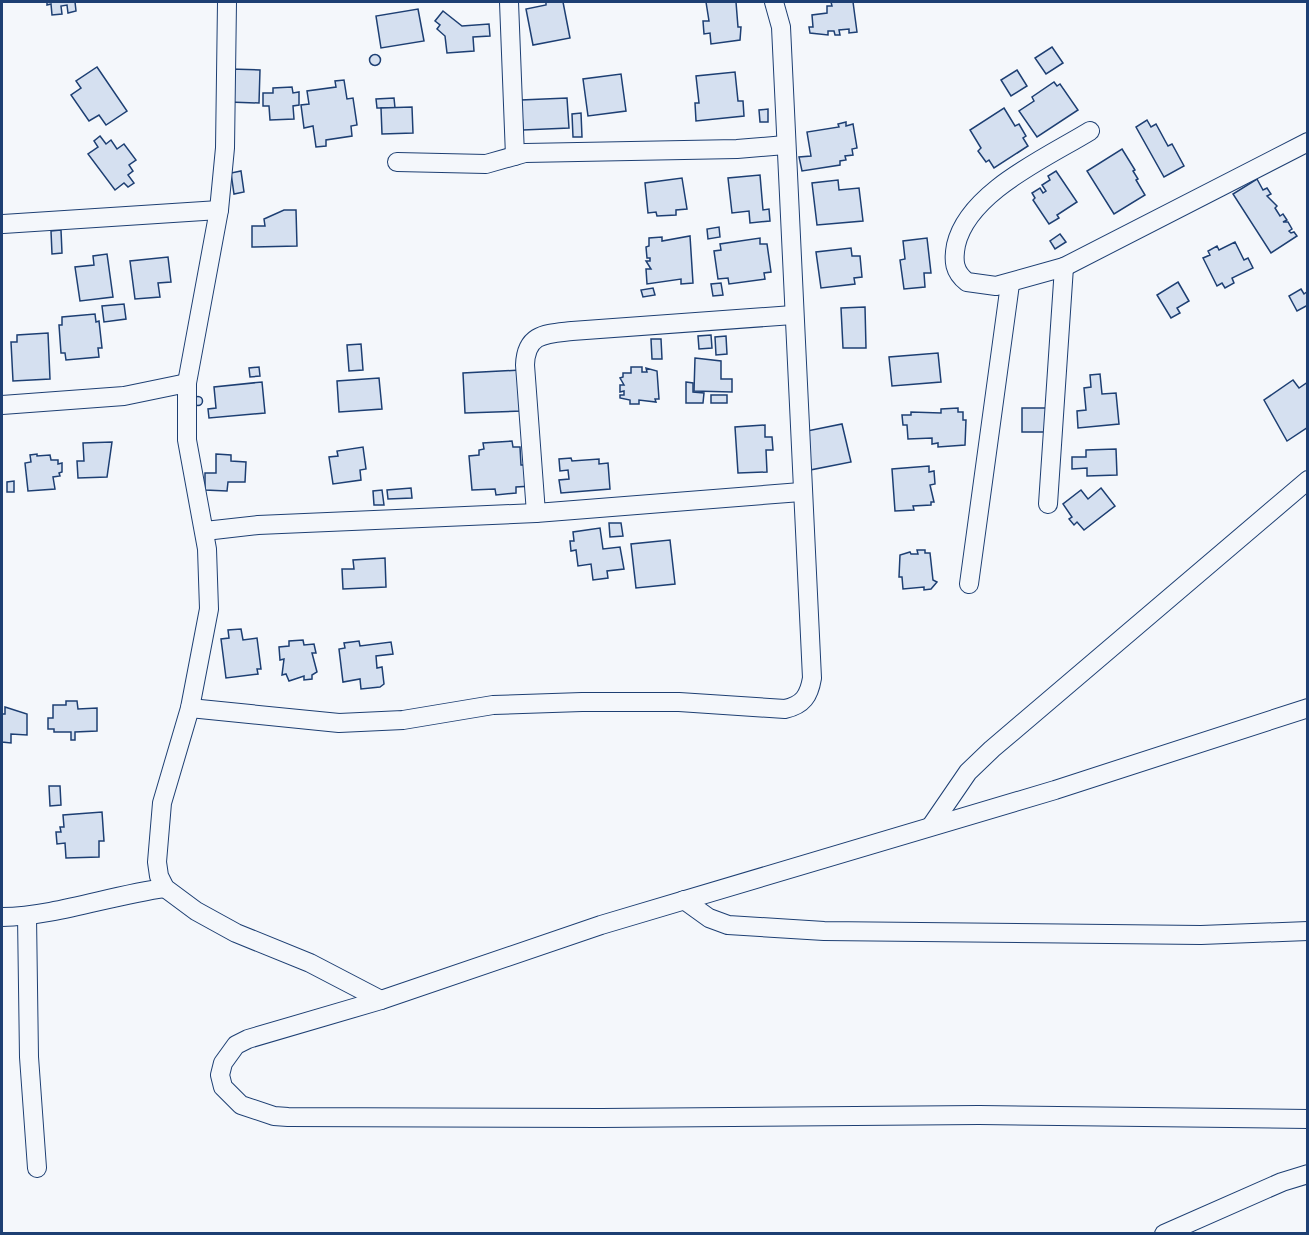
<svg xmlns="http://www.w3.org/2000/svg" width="1309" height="1235" font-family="Raleway,sans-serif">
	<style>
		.building { fill: #d5e0f0; stroke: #1d3f73; stroke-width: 1.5 }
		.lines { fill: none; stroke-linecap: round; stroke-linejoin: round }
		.minor-casing { stroke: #1d3f73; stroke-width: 20 }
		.minor { stroke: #f4f7fb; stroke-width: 18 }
	</style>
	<rect width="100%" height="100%" fill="#f4f7fb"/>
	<g class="building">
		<path d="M47,2h28l1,9 -8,2 -1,-8 -6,1 1,8 -10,1 -1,-11 -4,1z"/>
		<path d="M546,2h17l7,36 -37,7 -7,-36 20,-4z"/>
		<path d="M706,2h30l2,25h3l-1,13 -29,4 -1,-11 -6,1 -1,-13h6z"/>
		<path d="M831,2h22l4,30 -8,1v-4l-10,1 1,5h-5l-1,-4h-6v4l-18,-2 -1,-6h4l-1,-12 15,-2v-7h5z"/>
		<path d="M418,9l6,32 -43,7 -5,-32z"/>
		<path d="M443,11l19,15 27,-2 1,12 -17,1 1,14 -27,2 -2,-17 -8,-7 3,-4 -5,-4z"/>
		<path d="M1052,47l11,16 -17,11 -11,-16z"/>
		<circle cx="375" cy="60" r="5.5"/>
		<path d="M97,67l30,44 -21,14 -7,-10 -10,6 -18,-26 10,-7 -5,-7z"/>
		<path d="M230,69l30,1 -1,33 -30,-1z"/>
		<path d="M1017,70l10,16 -16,10 -10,-16z"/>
		<path d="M735,72l3,29h5l1,15 -48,5 -1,-18h4l-3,-27z"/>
		<path d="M621,74l5,37 -38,5 -5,-37z"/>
		<path d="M344,80l3,19 6,-1 4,27 -6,1 1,10 -26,4v6l-10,1 -3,-21 -9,2 -3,-23 8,-1 -2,-13 29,-4 -1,-6z"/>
		<path d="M1054,82l3,4 3,-2 18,26 -41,27 -18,-26 15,-10 -2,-4z"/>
		<path d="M292,87l1,6 6,-1v13l-6,1 1,13 -24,1 -1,-14h-6v-13h10v-5z"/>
		<path d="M394,98l1,10h-18l-1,-9z"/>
		<path d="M567,98l2,30 -46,2 -2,-30z"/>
		<path d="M412,107l1,26 -31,1 -1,-26z"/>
		<path d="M1004,108l11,18 4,-2 7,12 -3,2 5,8 -34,22 -5,-8 -3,2 -8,-11 3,-3 -11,-18z"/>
		<path d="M768,109v13h-8l-1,-12z"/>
		<path d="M581,113l1,24h-9l-1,-23z"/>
		<path d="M1147,120l4,7 5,-3 12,22 4,-2 12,22 -20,11 -28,-50z"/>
		<path d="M846,122v4l7,-2 4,24 -5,1 1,6 -8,1 1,4 -6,1v4l-38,6 -3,-14 12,-1 -4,-24 32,-5 -1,-3z"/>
		<path d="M100,136l6,8 5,-4 6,9 7,-5 12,16 -7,5 4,6 -5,4 6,8 -6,4 -4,-4 -9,7 -27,-36 10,-7 -4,-6z"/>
		<path d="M1122,149l13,21 -2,1 5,8 -2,1 9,15 -31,19 -27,-43z"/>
		<path d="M241,171l3,21 -10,2 -3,-21z"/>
		<path d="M1056,171l21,31 -20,13 2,3 -10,6 -16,-24 2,-2 -3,-5 8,-5 3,5 3,-2 -4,-6 8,-5 -2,-4z"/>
		<path d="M760,175l3,35 6,-1 1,12 -20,2 -1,-12 -17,2 -4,-35z"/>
		<path d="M682,178l5,31 -11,1v5l-19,1 -1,-4 -8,1 -3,-30z"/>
		<path d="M1257,179l6,11 4,-2 4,6 -4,2 10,10 -2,2 5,8 3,-2 4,6 -4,2h5l4,7 -3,2 2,2 3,-1 3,4 -26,17 -38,-59z"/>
		<path d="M838,180l1,10 20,-2 4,33 -46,4 -5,-42z"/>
		<path d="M284,210h12l1,36 -45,1v-21h13l-1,-7z"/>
		<path d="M719,227l1,10 -12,2 -1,-10z"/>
		<path d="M61,230l1,23 -10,1 -1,-23z"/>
		<path d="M1060,234l6,8 -11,7 -5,-8z"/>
		<path d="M690,236l3,47 -12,1v-5l-34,5 -1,-15h5l-5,-8h4v-3h-3l-1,-11 3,-1v-8l13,-1v4z"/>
		<path d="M760,238v6h7l4,28 -7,1 1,6 -36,5 -1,-6 -10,1 -4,-28 7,-1 -1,-6z"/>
		<path d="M927,238l4,35h-7l1,14 -21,2 -4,-29 5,-1 -2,-18z"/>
		<path d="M1235,242l9,18 4,-2 5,10 -21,10 2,5 -9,5 -3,-5 -5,3 -14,-28 7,-3 -2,-4 9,-5 2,4z"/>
		<path d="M851,248l1,8h8l2,21 -8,1 1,6 -34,4 -5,-36z"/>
		<path d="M107,254l6,43 -33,4 -5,-34 19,-2 -1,-9z"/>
		<path d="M168,257l3,25 -13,1 2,14 -25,2 -5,-38z"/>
		<path d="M1178,282l11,19 -12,7 3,5 -9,5 -14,-23z"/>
		<path d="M721,283l2,12 -10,1 -2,-12z"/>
		<path d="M653,288l2,7 -12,2 -2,-7z"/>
		<path d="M1301,289l3,5 4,-3v14l-11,6 -8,-15z"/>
		<path d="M124,304l2,15 -22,3 -2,-16z"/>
		<path d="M865,307l1,41h-23l-2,-40z"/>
		<path d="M95,314l1,8 3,-1 3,27h-4l1,9 -33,3 -1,-7h-4l-2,-28h3v-8z"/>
		<path d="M48,333l2,46 -37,2 -2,-39h6v-7z"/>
		<path d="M711,335l1,13 -13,1 -1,-13z"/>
		<path d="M726,336l1,18 -11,1 -1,-18z"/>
		<path d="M651,339h10l1,20h-10z"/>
		<path d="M361,344l2,26 -14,1 -2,-26z"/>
		<path d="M938,353l3,29 -49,4 -3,-29z"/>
		<path d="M695,358l26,3v18h11v13l-38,-1z"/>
		<path d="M259,367l1,9 -10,1 -1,-9z"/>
		<path d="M631,367h11v5h5l-1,-4 11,3 2,28h-4l1,3 -17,-2v4h-9v-4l-10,-2v-3h4v-4l-4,1v-7h4l-4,-7 3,-1v-4h8z"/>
		<path d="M520,370l2,41 -57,2 -2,-40z"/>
		<path d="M1100,374l2,20 14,-1 3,31 -41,4 -1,-17 9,-1 -2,-22 7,-1 -1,-12z"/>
		<path d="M379,378l3,31 -43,3 -2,-31z"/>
		<path d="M1293,380l6,8 9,-6v45l-21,14 -23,-41z"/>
		<path d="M262,382l3,31 -56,5 -1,-9 8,-1 -2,-21z"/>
		<path d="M686,382l7,1v9l11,1 -1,10h-17z"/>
		<rect x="711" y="395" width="16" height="8"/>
		<circle cx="198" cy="401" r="4.5"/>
		<path d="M958,408v4h5v8h3l-1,25 -27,2v-4l-6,1v-6l-24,1 -1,-14h-4l-1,-10h9v-3l30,1v-4z"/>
		<path d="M1022,408h24l-1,24h-23z"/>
		<path d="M842,424l9,38 -41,8 -8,-38z"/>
		<path d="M765,425v12h7l1,13h-7l1,22 -29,1 -3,-46z"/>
		<path d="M512,441l1,6h7l1,18h9l2,21 -16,1v6l-20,2 -1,-6 -23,1 -3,-34 10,-1v-5l5,-1 -1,-6z"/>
		<path d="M112,442l-5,35 -29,1 -1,-17h7l-1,-18z"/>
		<path d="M363,447l3,22 -6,1 1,10 -28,4 -4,-27 9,-1 -1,-5z"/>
		<path d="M1116,449l1,26 -30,1v-8l-15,1v-12h14v-7z"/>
		<path d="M37,454v2l13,-1 1,5h7v4l4,-1v9l-3,1 1,3 -7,1 2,12 -27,2 -3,-28 6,-1 -1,-7z"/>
		<path d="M216,454l15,1v6l15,1 -1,20h-17l-1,9 -22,-1v-17h11z"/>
		<path d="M571,458l1,3 27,-2v5l9,-1 2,26 -49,4 -2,-13 10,-1 -1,-9 -8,1 -1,-12z"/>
		<path d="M929,466v6l5,-1 1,13 -5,1 4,17h-3v3l-18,1 1,4 -19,1 -3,-42z"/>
		<path d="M14,481v11h-7v-10z"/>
		<path d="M411,488l1,10 -24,1 -1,-9z"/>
		<path d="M1101,488l14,18 -31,24 -7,-8 -3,3 -5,-6 3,-2 -9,-13 18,-14 7,9z"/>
		<path d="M382,490l2,15h-10l-1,-14z"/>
		<path d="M609,523h12l2,13 -13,1z"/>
		<path d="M600,528l3,21 17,-2 4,22 -17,2 1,7 -15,2 -2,-16 -13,2 -2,-16 -5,1 -1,-10h4l-1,-9z"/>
		<path d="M670,540l5,44 -39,4 -5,-44z"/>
		<path d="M917,550h8v3h5l3,27 4,2 -6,7 -7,1v-3l-21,2 -1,-12h-3l1,-22 10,-3 1,2h7z"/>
		<path d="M385,558l1,29 -43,2 -1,-20h12l-1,-9z"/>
		<path d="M241,629l2,11 14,-2 4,31h-4l1,5 -32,4 -5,-39 8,-1 -1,-8z"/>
		<path d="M303,640l1,5 10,-1 2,9h-4l5,19 -5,3v4l-8,1v-4l-15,5 -3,-7 -4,1 2,-16 -4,1 -1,-13 10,-1v-5z"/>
		<path d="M359,641l1,5 31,-4 2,12 -17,2 1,12 5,-1 2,17 -4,3 -19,2 -1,-10 -17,3 -4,-33 6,-1 -1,-5z"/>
		<path d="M66,701h11l1,8 19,-1v23l-22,1v8h-4v-8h-17v-3h-6v-11h5v-13h13z"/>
		<path d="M5,707l22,7v21l-16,-1v9l-9,-1v-28h3z"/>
		<path d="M49,786h11l1,19 -11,1z"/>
		<path d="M102,812l2,29h-5v16l-33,1 -1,-15 -8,1 -1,-12h5l-1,-5h4l-1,-12z"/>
	</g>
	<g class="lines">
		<g class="minor-casing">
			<g id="minor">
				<path d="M227,2l-2,146 -6,62 -32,173v57l20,109 2,60 -19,99 -28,95 -5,59 2,14 6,12 31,23 40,22 74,30 71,37"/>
				<path d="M509,2l6,154"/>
				<path d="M1090,131c-44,27 -122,61 -134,114 -3,16 -2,27 11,37l29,4 68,-19 244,-125"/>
				<path d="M397,162l89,2 39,-11 212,-4 48,-4"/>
				<path d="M3,224l216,-14"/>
				<path d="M2,405l122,-9 63,-13"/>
				<path d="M1048,504l16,-237"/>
				<path d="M536,513l-11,-148c1,-32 21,-31 47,-34l221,-16"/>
				<path d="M205,531l53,-6 278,-12 265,-21"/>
				<path d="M969,584l41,-300"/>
				<path d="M190,708l149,15 64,-3 90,-15 89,-3h97l106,7c18,-4 24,-13 27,-31l-31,-651 -7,-25"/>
				<path d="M1308,708l-253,82 -454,135 -220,75 -133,39 -12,6 -13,18 -3,12 3,12 18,18 33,11 14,1 313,1 378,-3 329,4"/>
				<path d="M931,826l37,-54 24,-23 316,-269"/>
				<path d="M684,900l25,18 19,7 96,6 377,4 107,-4"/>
				<path d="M27,916l2,141 8,111"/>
				<path d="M2,917c55,-1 109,-22 163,-29"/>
				<path d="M1164,1234l118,-52 26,-8"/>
			</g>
		</g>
		<use href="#minor" class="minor"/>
	</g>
	<rect width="1309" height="1235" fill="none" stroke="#1d3f73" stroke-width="6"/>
</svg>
